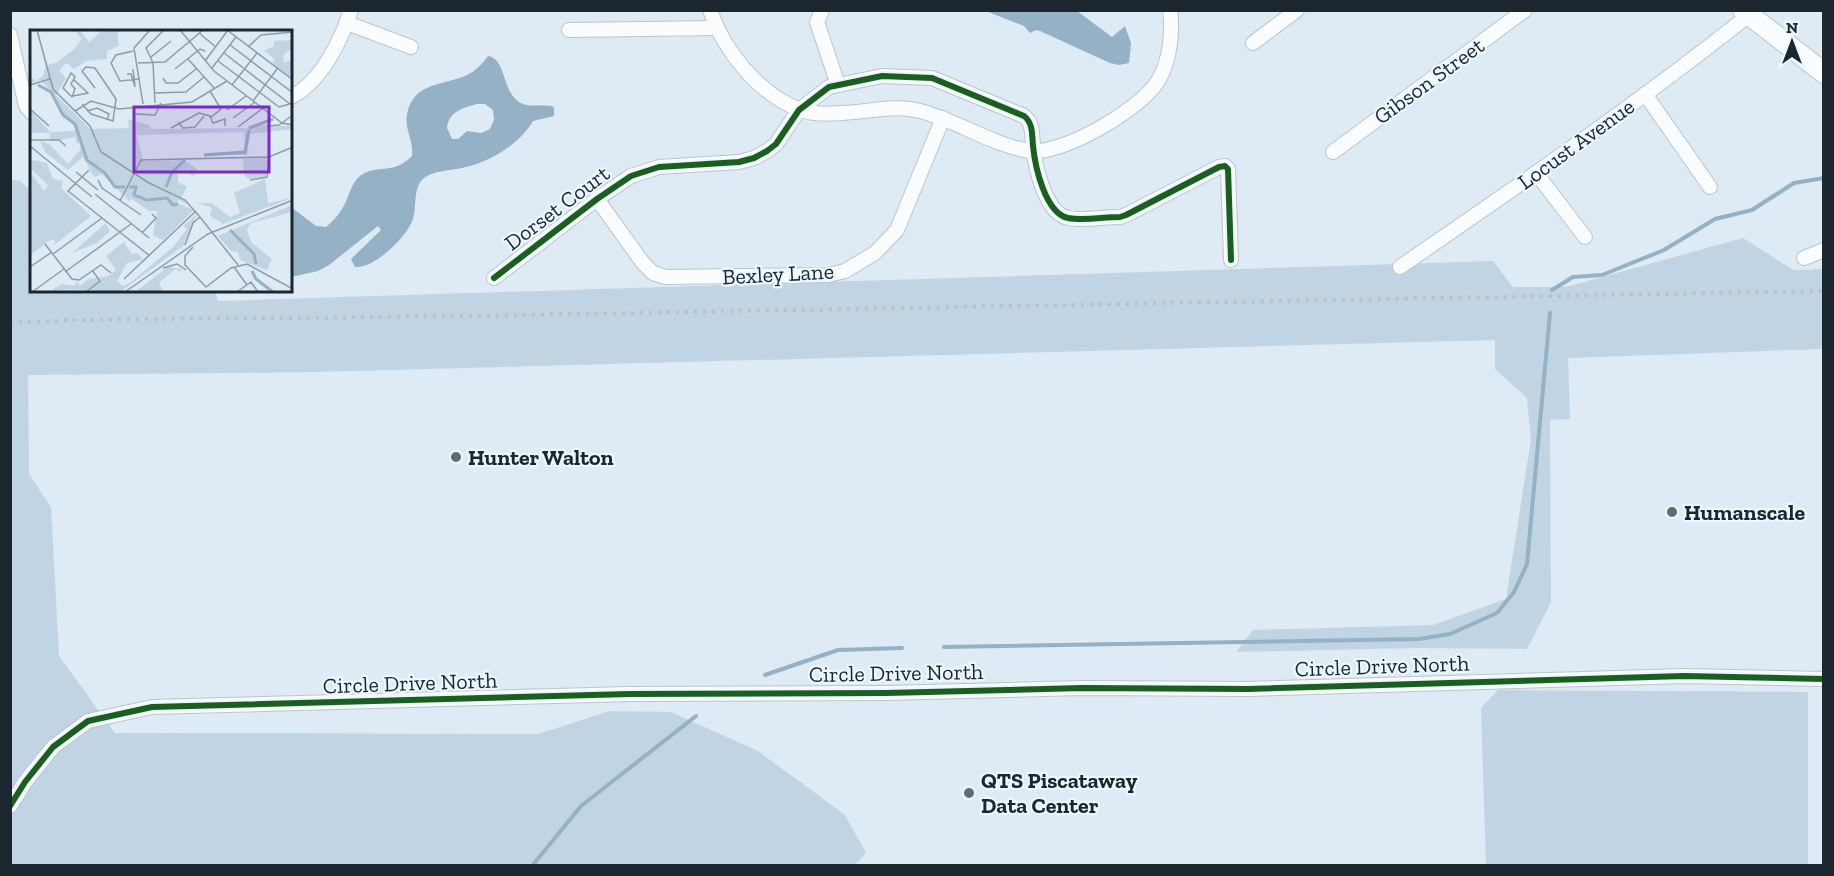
<svg xmlns="http://www.w3.org/2000/svg" width="1834" height="876" font-family="'Zilla Slab',serif">
	<style>
		.green { fill: #c1d4e4 }
		.water { fill: #94b1c6; fill-rule: evenodd }
		.lines { fill: none; stroke-linecap: round; stroke-linejoin: round }
		.stream { stroke: #94b1c6; stroke-width: 4 }
		.street-casing { stroke: #bbc5cd; stroke-width: 16 }
		.secondary-casing { stroke: #bbc5cd; stroke-width: 22 }
		.street { stroke: #fafcfd; stroke-width: 14 }
		.secondary { stroke: #fafcfd; stroke-width: 20 }
		.rail { stroke: #bec1c4; stroke-width: 4; stroke-dasharray: 3 6; stroke-linecap: butt }
		.cycleway-casing { stroke: #ecf7ff; stroke-width: 10 }
		.cycleway { stroke: #1b5e20; stroke-width: 6 }
		.poi-dot { fill: #606b73; stroke: #ecf7ff; stroke-width: 2 }
		.labels { text-anchor: middle; dominant-baseline: central; stroke-width: 4.5; stroke-linejoin: round; paint-order: stroke }
		.street-label { font-size: 22px; fill: #1c262e; stroke: #ecf7ff }
		.poi-label { font-size: 22px; font-weight: bold; fill: #1c262e; stroke: #ecf7ff; text-anchor: start }
		.inset-river { fill: none; stroke: #94b1c6; stroke-width: 3 }
		.inset-road { fill: none; stroke: #909ca5; stroke-width: 1.5 }
		.view { fill: #7b2cbf; fill-opacity: 0.15; stroke: #7b2cbf; stroke-width: 3 }
		.inset-edge { fill: none; stroke: #1c262e; stroke-width: 3 }
	</style>
	<rect width="100%" height="100%" fill="#deeaf4"/>
	<g class="green">
		<path d="M11,180l9,1 11,10 1,100h183l3,10 1275,-40 20,26h53l177,-49 50,32 30,-1v80l-255,9 2,61 -20,1 1,182 -24,47 -109,-1 -182,4 17,-22 180,-5 73,-26 25,-160 -4,-41 -32,-29v-29l-1178,32 -289,3 1,99 22,33 8,149 56,77 423,1 72,-23 61,1 87,39 87,64 21,38 -12,13h-843z"/>
		<path d="M1498,690l310,2v173h-322l-5,-157z"/>
	</g>
	<g class="water">
		<path d="M986,11h91l35,26 13,-11 6,17 -2,20 -10,2 -9,-2 -70,-32 -4,-1 -6,3 -6,-7z"/>
		<path d="M488,56c18,2 14,35 31,46 9,6 23,2 33,4l2,2v8l-21,5c-14,24 -45,42 -71,47 -13,3 -30,2 -40,12 -9,9 -5,27 -9,39 -6,18 -39,50 -58,48l-4,-8 30,-29 -3,-4 -49,39 -11,6 -27,6v-70l25,19 10,1c6,-5 12,-11 16,-18 7,-10 8,-25 18,-33 18,-13 32,0 52,-20 2,-15 -8,-27 -5,-42 7,-33 37,-28 60,-39 9,-4 15,-11 21,-19zM477,104h8l8,6 1,10 -4,9 -9,4 -14,-2 -9,8h-6l-5,-11c2,-17 16,-20 30,-24z"/>
	</g>
	<g class="lines">
		<g class="stream">
			<path d="M1552,290l21,-13 29,-2 62,-25 51,-31 37,-9 42,-27 30,-5"/>
			<path d="M944,647l475,-8 31,-5 47,-21 17,-21 13,-28 23,-251"/>
			<path d="M765,675l73,-25 64,-2"/>
			<path d="M532,866l49,-60 115,-90"/>
		</g>
		<g class="street-casing">
			<g id="street">
				<path d="M710,10c14,41 48,83 88,99 14,6 31,5 45,4 25,-1 53,-9 77,-2 36,9 74,35 110,40 33,4 111,-42 128,-70 12,-20 15,-48 12,-71"/>
				<path d="M822,10l-5,12 21,63"/>
				<path d="M347,23l64,24"/>
				<path d="M569,30l147,-2"/>
				<path d="M10,35l16,71 6,7"/>
				<path d="M1253,43l44,-33"/>
				<path d="M1645,94l65,93"/>
				<path d="M291,97c30,-15 50,-56 60,-87"/>
				<path d="M1333,152l192,-142"/>
				<path d="M1536,173l49,64"/>
				<path d="M597,199l46,64 10,10 13,4 162,-2 17,-4 30,-18 22,-23 46,-112"/>
				<path d="M1804,258l20,-8"/>
				<path d="M1400,267c118,-81 237,-163 349,-252"/>
				<path d="M494,278l103,-79 34,-23 28,-9 80,-5 15,-4 13,-7 9,-7 23,-34 30,-23 53,-11 50,2 92,38c9,7 8,18 9,30 2,20 12,67 35,72 16,3 35,-1 52,-1l6,-2 93,-48 6,-1 3,3 3,91"/>
				<path d="M10,806l15,-24 28,-35 35,-26 64,-14 477,-13 257,-1 196,-5 166,1 436,-13 140,3"/>
			</g>
		</g>
		<g class="secondary-casing">
			<path id="secondary" d="M1743,10l81,63"/>
		</g>
		<use href="#street" class="street"/>
		<use href="#secondary" class="secondary"/>
		<path class="rail" d="M10,323l60,-3 400,-4 1354,-25"/>
		<g class="cycleway-casing">
			<g id="cycleway">
				<path d="M494,278l103,-79 34,-23 28,-9 80,-5 15,-4 13,-7 9,-7 23,-34 30,-23 53,-11 50,2 92,38c9,7 8,18 9,30 2,20 12,67 35,72 16,3 35,-1 52,-1l6,-2 93,-48 6,-1 3,3 3,91"/>
				<path d="M10,806l15,-24 28,-35 35,-26 64,-14 477,-13 257,-1 196,-5 166,1 436,-13 140,3"/>
			</g>
		</g>
		<use href="#cycleway" class="cycleway"/>
	</g>
	<g class="poi-dot">
		<circle cx="456" cy="457" r="6"/>
		<circle cx="1672" cy="512" r="6"/>
		<circle cx="969" cy="793" r="6"/>
	</g>
	<g class="labels">
		<g class="street-label">
			<text transform="translate(1429 81) rotate(-36)">Gibson Street</text>
			<text transform="translate(1576 144) rotate(-36)">Locust Avenue</text>
			<text transform="translate(557 208) rotate(-37)">Dorset Court</text>
			<text transform="translate(778 274) rotate(-3)">Bexley Lane</text>
			<text transform="translate(1382 666) rotate(-2)">Circle Drive North</text>
			<text transform="translate(896 673) rotate(-1)">Circle Drive North</text>
			<text transform="translate(410 683) rotate(-2)">Circle Drive North</text>
		</g>
		<g class="poi-label">
			<text x="468" y="457">Hunter Walton</text>
			<text x="1684" y="512">Humanscale</text>
			<text x="981" y="780">QTS Piscataway<tspan x="981" dy="25">Data Center</tspan></text>
		</g>
	</g>
	<g transform="translate(30 30)">
		<rect width="262" height="262" fill="#deeaf4"/>
		<path d="M44,0h5l10,12 14,-12h14l2,16 -12,5v8l-21,2 -12,8 -8,-6 -7,8 7,7 -10,17 34,34 39,-1 -1,-9 21,6 2,4 99,-1 13,-3 29,1v3l-42,5 -3,21h-22l20,-4 -1,-19 -107,3 6,26 41,-1 14,10 -5,6 -9,-5 -6,3v8l9,5 -6,11 7,7 -9,-5 -2,3 17,7 -31,30 -10,-5 4,-24h-8l-17,-12 -3,2 -27,-27 -8,3 -11,-20 -15,13 -22,-17 -6,-12 9,3 19,20 12,-14 1,-7 -4,1 -2,-7 -14,3 -11,-1v-6h-20v-23l20,22 25,-1v-9l-12,-8 -11,-22 -12,-12 -10,3v-5l6,3 7,-5 3,-11 10,-2 17,-13 9,-11zM262,10v9l-8,5 -1,9 9,-3 -2,18 -18,-14 3,-5 -11,-8 10,-5v-5zM238,128l-2,18 -18,3 -4,-4 -1,-16zM3,130l14,3 6,16 10,2 -1,8 29,27 -38,30 3,-4 -4,-3 -22,16v-83l14,19 4,-6 -18,-17zM235,149l3,24 24,-5 -69,26 -13,-8 2,-8 -13,-5h13l18,14 10,-4 -6,-20zM262,175v7l-41,11 -4,6 4,13 21,17 -5,11 -27,-10 -2,-8 -7,-1 -13,-15zM167,184l-14,32 -63,46 -54,-3 -17,3 13,-8 12,2 3,-4 3,4 9,-7 20,-3 7,-6 -10,-14 18,-14 8,12 5,-1 6,6 -16,4 -10,18 6,5 7,-3 43,-36 14,-18 -4,-3zM76,193l4,8 -13,12 -25,10zM138,237l15,2 -4,3 -3,-3 -17,13 4,10h-28z" fill="#c1d4e4"/>
		<path class="inset-river" d="M8,55l13,7 12,23 12,9 12,36 18,13 10,14h10M219,98l24,-9M174,125l41,-3 4,-22M99,157h7l-2,8 13,5 20,-2 6,7 5,-1M136,157l6,-15 13,-12M200,200l24,24 2,10M222,241l4,8 17,13"/>
		<path class="inset-road" d="M7,0l16,59 37,37 11,26 48,31 36,17 15,17M150,0l34,41 68,52 11,2M197,0l66,50M169,3l17,14M200,15l63,48M218,17l13,-12 32,-3M103,21l-17,4 -5,8 9,18 20,-2M194,23l66,51M121,27l20,-16M158,29l27,30M175,31l23,-31M188,31l61,46 14,-4M108,33l27,-1 38,-32M182,38l24,-31M145,39l25,-20 5,2M41,43l4,4 -4,7 4,5 -3,8 -9,-9zM97,44h4l4,13 -2,-18M133,48l3,5h12l18,-14M0,55l20,-6M202,55l25,-32M180,61l11,18 -11,9M124,63l32,-1 18,-15M43,66l15,-3 -15,-14M223,71l24,-32M125,73l-2,-40 -7,-15 18,-18M52,74l9,10 22,7 3,-22 -21,-31 -9,-1 -4,4 13,17M113,74l-9,-56 16,-18M0,79l19,17M197,80l19,-14M45,81l16,-10 28,8 73,-7 35,-21M57,81l10,-3 12,6 -2,6M106,84l19,1 6,-12M203,88l22,-16M148,92l5,6 12,-1 9,-11M237,96l12,-1 14,-10M208,97l25,-19M141,98l28,-15 11,3 3,7 12,-4v7M0,110h29l7,6M0,116l62,51M59,140l-21,21 82,65M46,142l22,18M68,150l4,8 39,27M220,150l17,-3 2,-20M65,164l54,44M90,171l21,-41 128,-3 24,-10M112,203l14,-15 -4,-4M15,214l27,35 7,1 22,-15 10,8M155,215l8,-22 7,-6 38,48M163,217l-8,9v9l21,22 25,-19 16,-4 46,25M23,224l49,-36M0,237l22,-15M204,237l13,18M133,238l14,-4 9,6M35,242l66,-48M94,249l72,-68M2,262l32,-23M56,262l14,-11 -8,-11M95,262l83,-58 85,-34M207,262l14,-10 7,10"/>
		<path class="view" d="M104,77h135v65h-135z"/>
		<rect width="262" height="262" class="inset-edge"/>
	</g>
	<rect width="1834" height="876" fill="none" stroke="#1c262e" stroke-width="24"/>
	<g transform="translate(1792 42)" stroke="#ecf7ff" stroke-width="4.5" paint-order="stroke">
	<path d="M0-4.5L10 22L0 15L-10 22Z" fill="#1c262e"/>
	<text y="-9" font-size="16" font-weight="bold" text-anchor="middle" fill="#1c262e">N</text>
	</g>
</svg>
